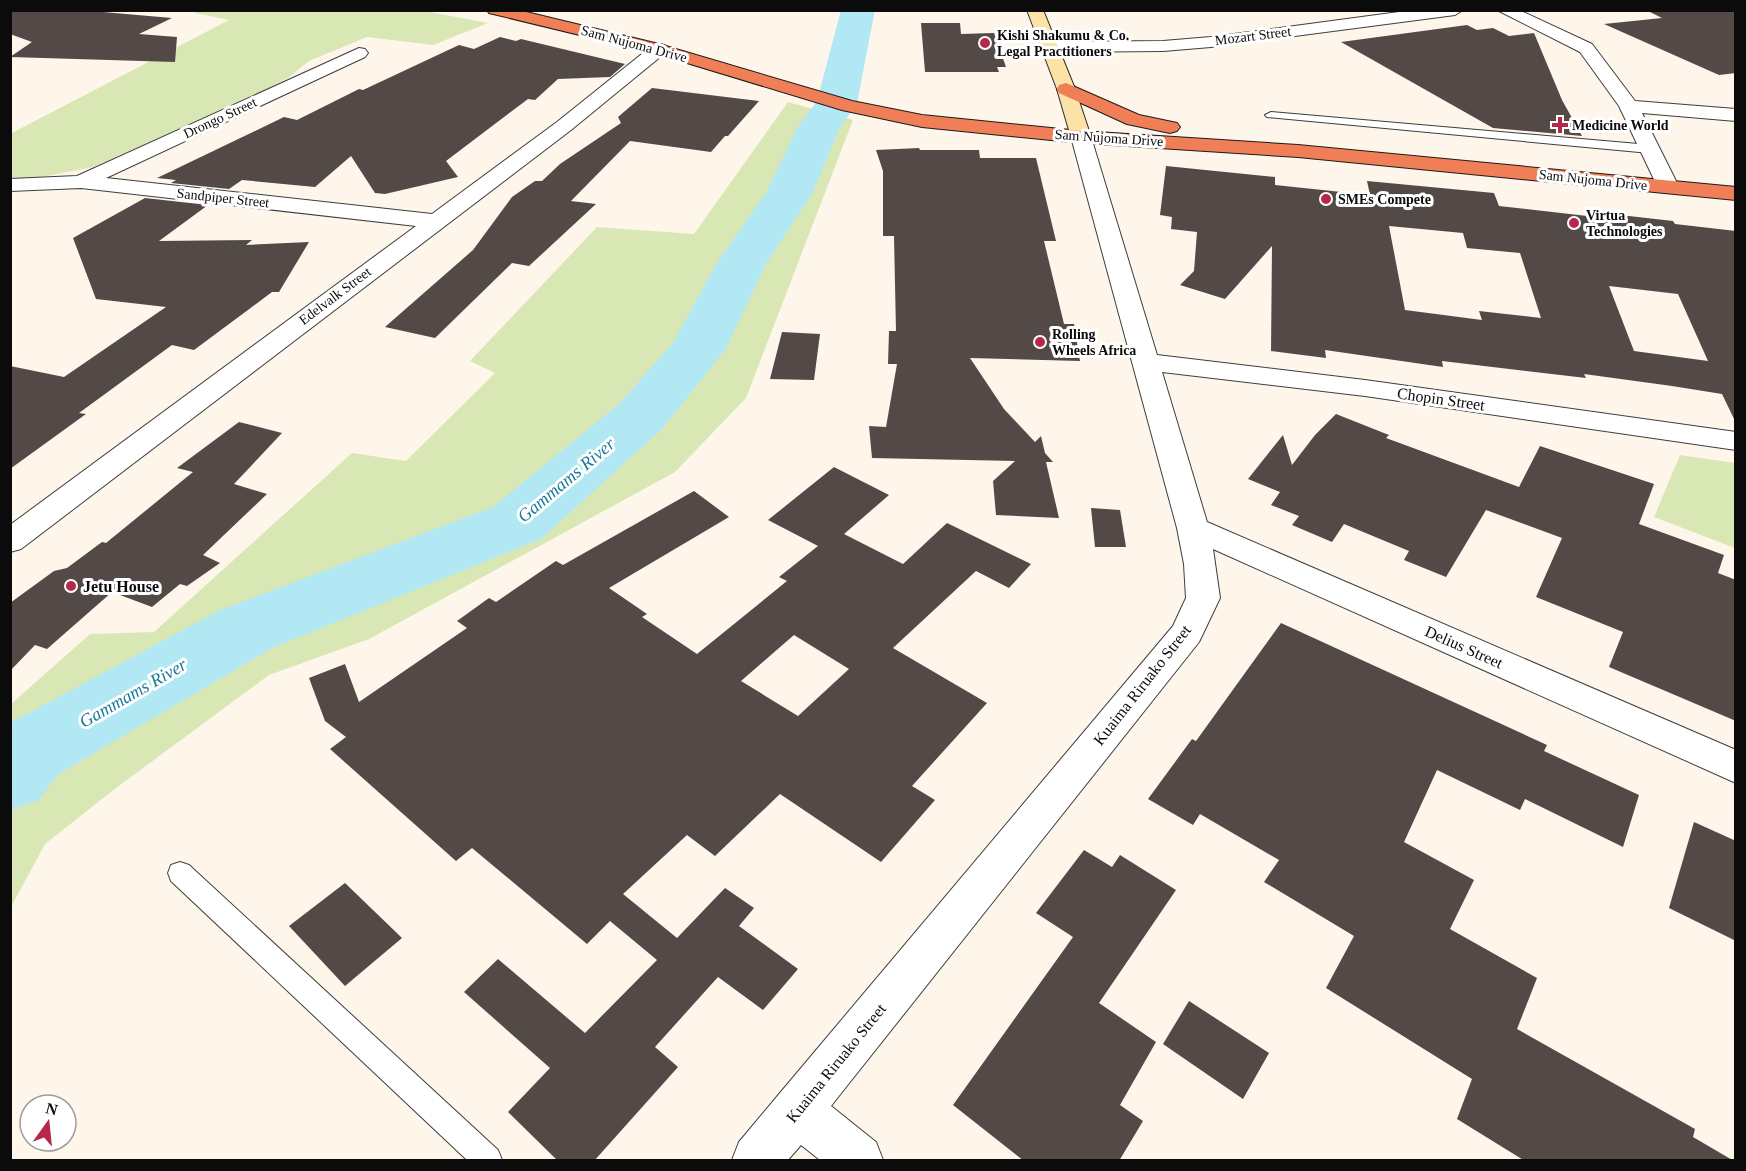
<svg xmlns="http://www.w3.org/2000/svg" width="1746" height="1171" font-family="Georgia,serif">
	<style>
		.green { fill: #d9e7b5 }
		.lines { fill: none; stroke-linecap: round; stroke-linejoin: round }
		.river { fill: #b1e8f4; fill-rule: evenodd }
		.building { fill: #534a48; fill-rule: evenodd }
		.lane-casing { stroke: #3e3e3e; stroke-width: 2 }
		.street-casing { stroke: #3e3e3e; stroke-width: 2 }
		.secondary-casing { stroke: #2d2d2d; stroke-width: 2 }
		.highway-casing { stroke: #1c1c1c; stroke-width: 2 }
		.lane { fill: #fff; fill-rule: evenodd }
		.street { fill: #fff; fill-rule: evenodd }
		.secondary { fill: #fce2a7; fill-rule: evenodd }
		.highway { fill: #f07e57; fill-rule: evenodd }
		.poi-dot { fill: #b6284b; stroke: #fff; stroke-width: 2 }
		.labels { text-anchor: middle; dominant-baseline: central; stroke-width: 6; stroke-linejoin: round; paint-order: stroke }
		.far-poi-label { font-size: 14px; font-weight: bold; fill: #0b0b0b; stroke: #fff; text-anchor: start }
		.far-street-label { font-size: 14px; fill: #0b0b0b; stroke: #fff }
		.street-label { font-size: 16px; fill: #0b0b0b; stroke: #fff }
		.poi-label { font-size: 16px; font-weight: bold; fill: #0b0b0b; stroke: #fff; text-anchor: start }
		.water-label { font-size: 18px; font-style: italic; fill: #197a98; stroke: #fff }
	</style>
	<rect width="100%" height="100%" fill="#fef6ea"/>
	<g class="green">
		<path d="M419,10l69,13 -55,22 -66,-8 -58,24 -21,17 -48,24 -147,65 -52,10 -30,2 -1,-45 219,-114 -34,-7 3,-2z"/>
		<path d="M788,102l65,18 -107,278 -71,74 -306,167 -100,36 -153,113 -71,56 -34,63v-203l79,-70 64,-2 198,-179 54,8 89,-88 -25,-12 127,-134 97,7z"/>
		<path d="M1680,455l55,8v85l-81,-31z"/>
	</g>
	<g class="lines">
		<path class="river" d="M841,10h34l-18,93 -18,26 -26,63 -47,72 -41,86 -63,79 -121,110 -269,109 -215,127 -18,25 -29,10v-87l210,-113 273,-103 127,-104 53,-60 43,-79 51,-73 30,-63 20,-27z"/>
	</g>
	<g class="building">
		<path d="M10,10h70l92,8 -33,16 38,3 -2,25 -165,-5 22,-15 -22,-8z"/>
		<path d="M1646,10h90v63l-17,2 -115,-51 58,-6z"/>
		<path d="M921,23h39l1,11 33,-1 12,34h-9l2,5h-74z"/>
		<path d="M1467,25l10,5 16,-2 16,8 25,-3 28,67 20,36 -89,-8 -152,-86z"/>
		<path d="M500,37l16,4 5,-2 104,25 -15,13 -52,2 -23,21 -7,-1 -82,62 12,16 -73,17 -10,-1 -24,-37 -36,31 -73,-7 -13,9 -58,-6 5,-3 -19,-2 127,-61 13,3 62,-31 4,1 96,-45 15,4z"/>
		<path d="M652,88l107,13 -31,35h-3l-14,16 -81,-11 -59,60 25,3 -67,62 -17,-3 -77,75 -50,-11 88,-77 39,-53 23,-16h7l18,-17 61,-41 -3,-6z"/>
		<path d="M919,148l1,2h59l1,8h56l20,83h-12l20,83h10l6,37 -110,-3 34,51 31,33 6,-6 4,17 8,9h-7l13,56 -63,-3 -3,-34 22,-20 -143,-3 -3,-32 17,1 11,-63h-9l1,-33h7l-2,-95h-11v-65l-7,-21z"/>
		<path d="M1166,166l109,11v8l95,10 -3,-14 127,12 5,13 123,14 -2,-5 53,6 2,3 61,7v192l-14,-29 -50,-8 -88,-12 2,4 -144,-17 1,6 -118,-17 1,8 -55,-7 1,-105 -47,53 -45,-14 14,-14 3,-39 -26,-3 1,-12 -12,-2zM1389,226l74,7 4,15 53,5 21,65 -62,-7 3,9 -77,-10zM1609,286l69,8 30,67 -74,-10z"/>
		<path d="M145,198l63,7 -49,36 93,-1 -6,5 63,-3 -30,50h-7l-78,58 -22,-5 -93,68 7,1 -76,55v-103l54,11 102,-70 -70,-8 -23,-61z"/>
		<path d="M782,332l38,2 -6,46 -44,-1z"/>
		<path d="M1336,414l53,21 -3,3 133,49 21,-41 114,38 -15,40 85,31 -6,18 18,7v141l-127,-54 14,-35 -87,-35 26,-59 -76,-28 -40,67 -42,-17 5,-9 -65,-27 -12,18 -40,-17 7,-9 -28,-11 9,-13 -32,-13 35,-44 9,30 23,-30z"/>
		<path d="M239,422l43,11 -48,51 33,10 -64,61 17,8 -33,23 -7,-2 -28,23 -40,-15 -65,57 -12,-4 -25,26v-68l44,-32 13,-3 35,-26 4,1 87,-71 -16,-4z"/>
		<path d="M834,467l55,28 -45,39 59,30 44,-41 84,41 -22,24 -33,-17 -83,77 94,55 -75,83 23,14 -54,62 -101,-68 -65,62 -28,-21 -64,59 54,44 48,-50 29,20 -15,18 59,43 -35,41 -45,-33 -63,70 23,20 -84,94h-36l-50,-49 42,-44 -86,-76 34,-33 87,74 72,-73 -47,-39 -23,23 -115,-96 -16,13 -126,-112 16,-12 -21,-16 -16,-43 36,-14 14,38 108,-74 -10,-7 32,-23 7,4 60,-41 7,4 131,-74 35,26 -120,71 38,26 -5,3 55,37 90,-73 -8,-4 39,-31 -50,-26zM794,635l55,34 -51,47 -57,-35z"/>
		<path d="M1091,508l29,2 6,37h-31z"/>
		<path d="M1281,623l266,122 -3,6 95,44 -16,52 -98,-48 -5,11 -83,-40 -33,72 70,38 -24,49 87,49 -20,51 178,100 -2,8 41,24h-209l-68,-42 15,-40 -146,-91 28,-52 -90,-54 15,-22 -79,-46 -7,11 -45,-26 44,-60 4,2z"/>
		<path d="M1694,822l42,19v100l-67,-33z"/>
		<path d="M1084,850l28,17 8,-12 56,35 -77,113 57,39 -36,63 23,16 -24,40h-95l-71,-56 120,-168 -37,-24z"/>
		<path d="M345,883l57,55 -57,48 -56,-60z"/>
		<path d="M1189,1001l80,52 -26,46 -80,-55z"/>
	</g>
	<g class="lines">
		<g class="lane-casing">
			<g id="lane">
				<path d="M1271,112l379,33 6,4 -6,4 -383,-36 -2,-2z"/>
				<path d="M180,862l9,3 309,285 4,10h-35l-296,-279 -3,-8 3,-8z"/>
			</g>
		</g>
		<g class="street-casing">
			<g id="street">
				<path d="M1414,10h49l-8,5 -244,32 -48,4 -113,1 -6,-1 -3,-4 3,-4 6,-1 113,-1 48,-4z"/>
				<path d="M1497,10h22l73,34 43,57 101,8v12l-94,-8 37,74 -3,5 -8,1 -8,-1 -41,-86 -39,-54z"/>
				<path d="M659,44l6,1 3,4 -3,4 -94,77 -550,419 -11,3v-27l406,-299 -335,-38 -71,3v-12l67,-3 282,-128 6,1 3,4 -3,4 -259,121 326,36 125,-92 96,-77z"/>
				<path d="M1081,131l7,2 3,4 66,218 208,25 371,52v18l-371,-54 -203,-24 45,150 529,228v33l-523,-234 7,49 -21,44 -368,464 45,36 7,18h-63l-19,-15 -13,15h-56l7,-18 41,-49 393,-467 13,-28 -2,-34 -7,-36 -106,-391 3,-4z"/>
			</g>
		</g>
		<g class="secondary-casing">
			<path id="secondary" d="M1027,10h16l32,79 16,48 -3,4h-14l-3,-4 -14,-48z"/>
		</g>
		<g class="highway-casing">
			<g id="highway">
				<path d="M487,10h31l141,34 193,57 70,14 159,16 217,14 438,42v13l-438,-43 -217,-14 -159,-16 -80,-17 -188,-57 -165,-40z"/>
				<path d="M1066,83l73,32 38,8 3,4 -3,4 -7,2 -43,-9 -68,-31 -2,-4 2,-4z"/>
			</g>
		</g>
		<use href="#lane" class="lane"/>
		<use href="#street" class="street"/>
		<use href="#secondary" class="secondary"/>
		<use href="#highway" class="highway"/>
	</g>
	<g class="poi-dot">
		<circle cx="985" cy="43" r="6"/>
		<path d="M1557 116h6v6h6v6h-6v6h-6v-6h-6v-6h6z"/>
		<circle cx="1326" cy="199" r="6"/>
		<circle cx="1574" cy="223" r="6"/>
		<circle cx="1040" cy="342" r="6"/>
		<circle cx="71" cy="586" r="6"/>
	</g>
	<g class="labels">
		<g class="far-poi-label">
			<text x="997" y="35">Kishi Shakumu &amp; Co.<tspan x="997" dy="16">Legal Practitioners</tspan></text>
			<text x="1572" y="125">Medicine World</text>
			<text x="1338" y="199">SMEs Compete</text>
			<text x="1586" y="215">Virtua<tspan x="1586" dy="16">Technologies</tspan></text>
			<text x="1052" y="334">Rolling<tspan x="1052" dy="16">Wheels Africa</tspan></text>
		</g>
		<g class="far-street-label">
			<text transform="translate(1253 36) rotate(-7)">Mozart Street</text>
			<text transform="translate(634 44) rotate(15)">Sam Nujoma Drive</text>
			<text transform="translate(220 118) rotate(-25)">Drongo Street</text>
			<text transform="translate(1109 138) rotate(4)">Sam Nujoma Drive</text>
			<text transform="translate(1593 180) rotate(6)">Sam Nujoma Drive</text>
			<text transform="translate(223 198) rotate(6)">Sandpiper Street</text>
			<text transform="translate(335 296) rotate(-37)">Edelvalk Street</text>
		</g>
		<g class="street-label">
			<text transform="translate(1441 399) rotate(8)">Chopin Street</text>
			<text transform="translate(1464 647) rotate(24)">Delius Street</text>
			<text transform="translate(1142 685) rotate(-52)">Kuaima Riruako Street</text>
			<text transform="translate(836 1063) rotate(-51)">Kuaima Riruako Street</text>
		</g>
		<g class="poi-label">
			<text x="83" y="586">Jetu House</text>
		</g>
		<g class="water-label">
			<text transform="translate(566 480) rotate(-40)">Gammams River</text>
			<text transform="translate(133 693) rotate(-30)">Gammams River</text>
		</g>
	</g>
	<rect width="1746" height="1171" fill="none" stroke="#0b0b0b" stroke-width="24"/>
	<g transform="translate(48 1123) rotate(15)"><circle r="28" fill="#ffffff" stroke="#9d9d9d" stroke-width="1.5"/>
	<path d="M0-4.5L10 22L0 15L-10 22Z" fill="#b6284b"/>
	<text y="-9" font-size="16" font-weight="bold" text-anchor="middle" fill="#0b0b0b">N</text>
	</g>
</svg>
